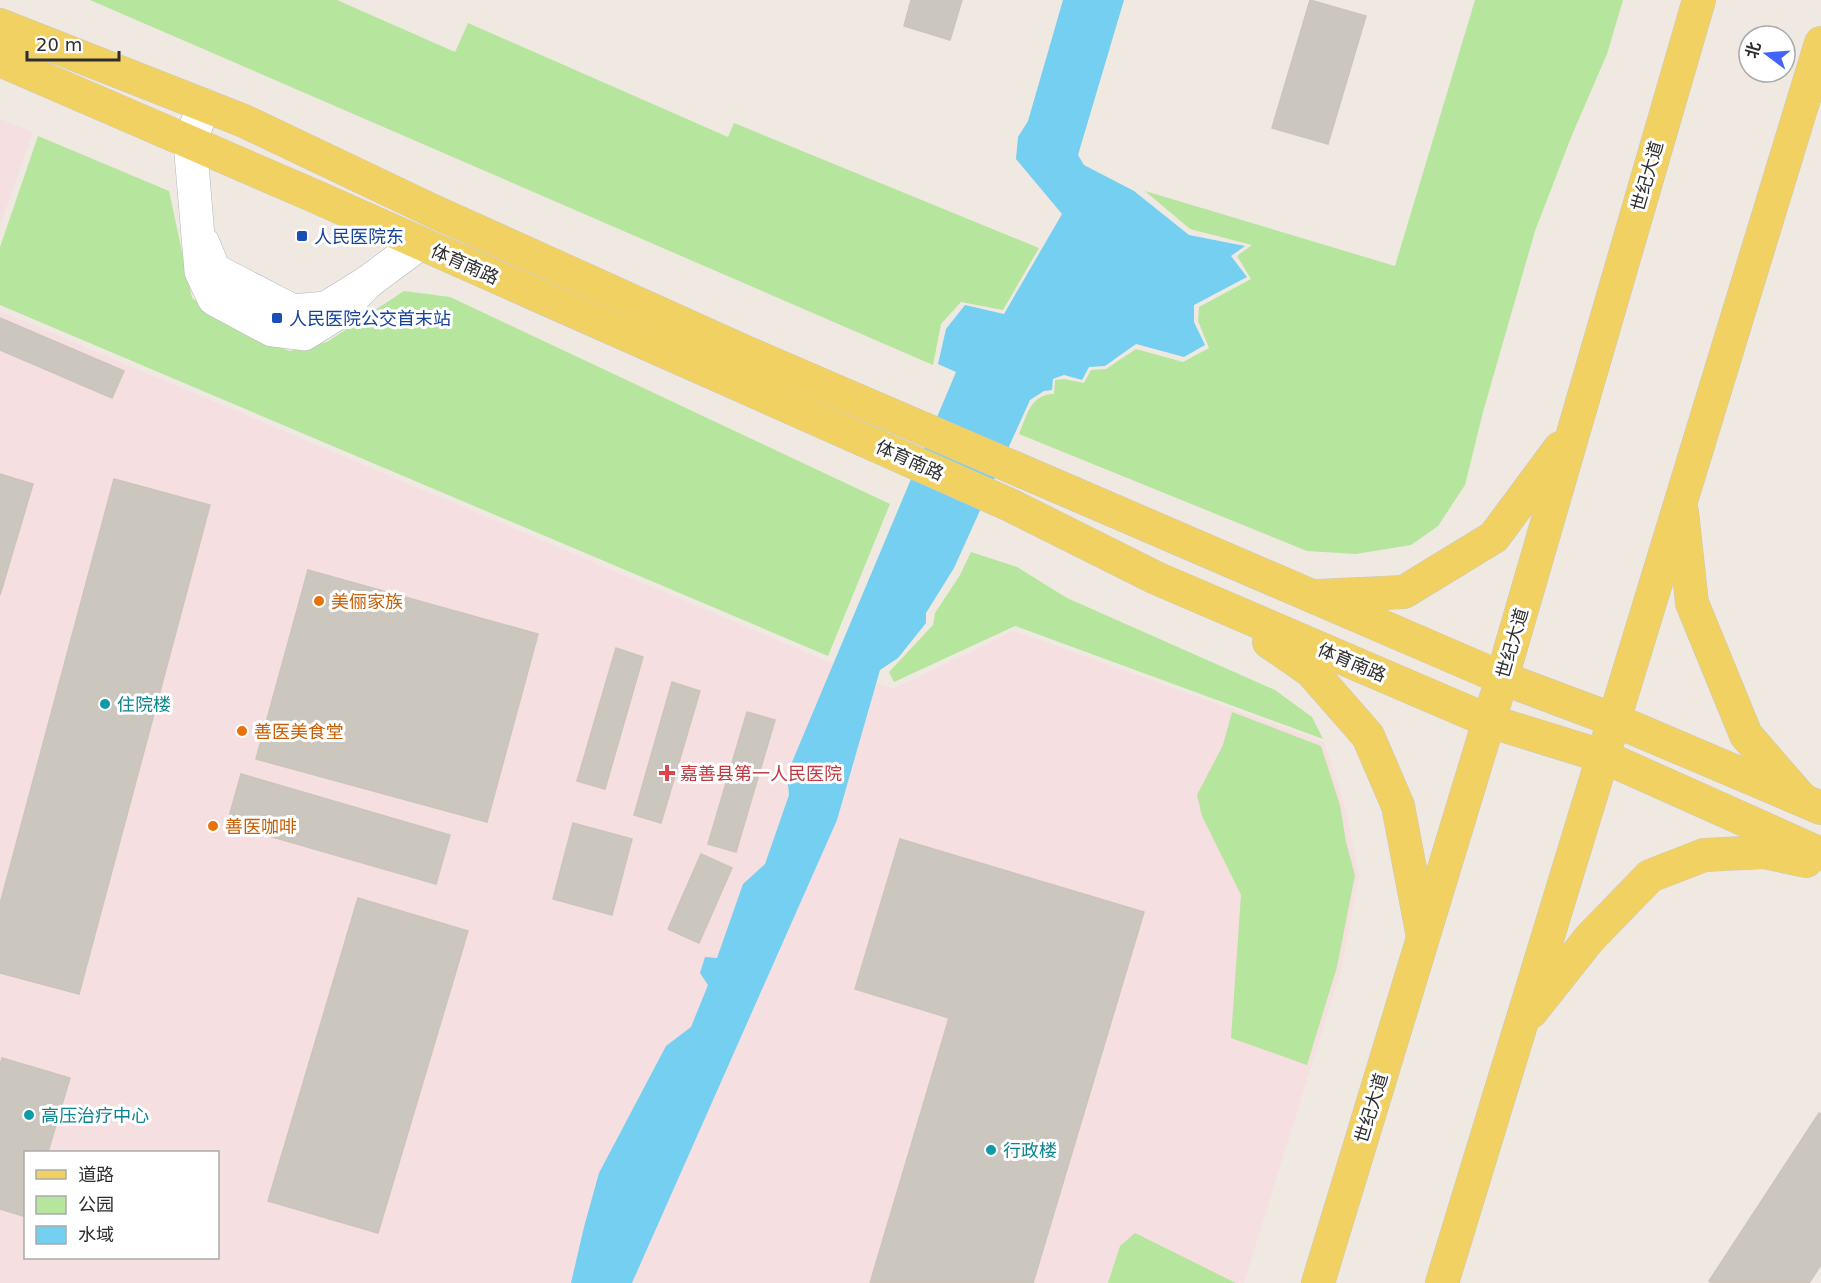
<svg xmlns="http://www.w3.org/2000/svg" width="1821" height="1283" font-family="'DejaVu Sans','Noto Sans SC',sans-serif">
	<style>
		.medical { fill: #f5dfe0; fill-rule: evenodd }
		.green { fill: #b6e59e }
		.water { fill: #75cff0 }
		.building { fill: #cbc7bf; stroke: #cbc5ba; stroke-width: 1.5 }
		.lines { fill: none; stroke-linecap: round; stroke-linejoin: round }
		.minor-casing { stroke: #b4b7c1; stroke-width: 34 }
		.major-casing { stroke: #c9c9c9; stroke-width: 34 }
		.minor { stroke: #fff; stroke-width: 33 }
		.major { stroke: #f2d163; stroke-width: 33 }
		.transit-dot { fill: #1a4fb4; stroke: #fff; stroke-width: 2 }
		.food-dot { fill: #e8710a; stroke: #fff; stroke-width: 2 }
		.culture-dot { fill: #0f9aa8; stroke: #fff; stroke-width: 2 }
		.health-dot { fill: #e0444e; stroke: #fff; stroke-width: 2 }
		.labels { text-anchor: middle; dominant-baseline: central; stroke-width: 6; stroke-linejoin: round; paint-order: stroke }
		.street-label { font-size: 18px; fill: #2e2e2e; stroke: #fff }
		.transit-label { font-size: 18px; fill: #164399; stroke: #fff; text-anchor: start }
		.food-label { font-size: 18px; fill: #c56008; stroke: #fff; text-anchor: start }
		.culture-label { font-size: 18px; fill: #0d838f; stroke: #fff; text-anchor: start }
		.health-label { font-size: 18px; fill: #be3a42; stroke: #fff; text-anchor: start }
	</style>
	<rect width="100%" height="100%" fill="#efe9e1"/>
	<g class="medical">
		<path d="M0,119l33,13 -33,93z"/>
		<path d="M0,311l893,378 121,-58 310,111 20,61 15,73 -18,94 -97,313h-1244zM26,1152h192v106h-192z"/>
	</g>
	<g class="green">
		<path d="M90,0h247l118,52 13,-29 260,114 6,-14 305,125 -36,62 -42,-8 -20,22 -8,41z"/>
		<path d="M1475,0h148l-16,54 -35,81 -37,96 -52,181 -18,73 -27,41 -27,19 -55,9 -49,-3 -288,-117c8,-18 11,-40 35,-40l1,-14 9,-1 20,4 7,-13 15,-1 30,-20 47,13 26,-14 -11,-27 1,-14 52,-28 -14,-23 15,-11 -62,-16 -45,-38 250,75z"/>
		<path d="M38,136l131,55 23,107 51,36 47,17 37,-9 77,-51 46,6 440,207 -62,152 -828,-351v-58z"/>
		<path d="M971,552l46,15 50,31 208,92 37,27 11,22 -308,-113 -121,56 -5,-10 44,-47 2,-12 25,-38z"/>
		<path d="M1232,712l89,34 19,59 6,37 9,33 -18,92 -30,98 -76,-27 10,-143 -39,-79 -5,-21 26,-50z"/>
		<path d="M1135,1233l101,50h-128l12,-37z"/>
	</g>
	<path class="water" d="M1063,0h61l-46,155 6,10 50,26 55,44 56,11 -14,10 16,21 -53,28v17l11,23 -21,12 -48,-13 -31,22 -16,1 -7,13 -18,-5 -11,4 -1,11 -8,1 -14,9 -76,168 -28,45v10l-28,35 -18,12 -43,150 -205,463h-61l13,-56 15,-54 67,-127 25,-19 17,-42 -8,-12 5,-16 12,1 26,-74 22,-20 24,-69 -2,-21 169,-402 -18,-8 8,-35 19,-24 39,9 58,-100 -46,-55 2,-22 10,-16z"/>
	<g class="building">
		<path d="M911,0h51l-12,40 -46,-14z"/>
		<path d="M1310,0l56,16 -38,128 -56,-16z"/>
		<path d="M0,318l124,53 -12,27 -112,-48z"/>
		<path d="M0,474l33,10 -33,111z"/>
		<path d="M114,479l96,26 -131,489 -79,-21v-69z"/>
		<path d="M308,570l230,64 -51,188 -231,-63z"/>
		<path d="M616,648l27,9 -38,132 -28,-8z"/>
		<path d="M672,682l28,9 -39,132 -27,-8z"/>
		<path d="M747,712l28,8 -39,132 -28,-8z"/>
		<path d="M241,774l209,61 -14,49 -209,-60z"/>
		<path d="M573,823l59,16 -20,76 -59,-16z"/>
		<path d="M900,839l244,73 -111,371h-163l79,-265 -94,-29z"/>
		<path d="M701,854l31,14 -33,75 -31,-14z"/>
		<path d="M358,898l110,33 -90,302 -110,-32z"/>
		<path d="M2,1058l68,20 -22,74h-22v65l-26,-8v-144z"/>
		<path d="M1819,1113l2,1v151l-12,18h-97l-3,-2z"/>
	</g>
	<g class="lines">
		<g class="minor-casing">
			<g id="minor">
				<path d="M204,105l-14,37 11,129 13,28 58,31 32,4 35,-22 29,-30"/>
				<path d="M203,243l11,27 79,41 33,-3 42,-26 51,-38"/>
			</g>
		</g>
		<g class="major-casing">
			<g id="major">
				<path d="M0,25l244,96 189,90 310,140 759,327 112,42 207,88"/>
				<path d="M0,60l312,135 698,310 146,73 333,143 113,35 219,98"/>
				<path d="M1682,512l10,91 54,132 53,61"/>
				<path d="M1318,596l86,-4 90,-55 66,-89"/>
				<path d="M1269,642l42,29 57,65 30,70 24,126"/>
				<path d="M1531,1012l58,-73 61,-63 54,-21 60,-3 42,9"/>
				<path d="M1318,1283l184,-605 197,-678"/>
				<path d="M1442,1283l379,-1240"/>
			</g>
		</g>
		<use href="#minor" class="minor"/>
		<use href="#major" class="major"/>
	</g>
	<g class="transit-dot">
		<rect x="296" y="230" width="12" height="12" rx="3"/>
		<rect x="271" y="312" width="12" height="12" rx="3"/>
	</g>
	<g class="food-dot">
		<circle cx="319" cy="601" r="6"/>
		<circle cx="242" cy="731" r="6"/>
		<circle cx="213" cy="826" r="6"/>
	</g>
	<g class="culture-dot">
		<circle cx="105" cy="704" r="6"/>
		<circle cx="29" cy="1115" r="6"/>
		<circle cx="991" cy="1150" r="6"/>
	</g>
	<path class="health-dot" d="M664 764h6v6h6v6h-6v6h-6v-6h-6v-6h6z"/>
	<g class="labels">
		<g class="street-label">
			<text transform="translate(1647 176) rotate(-74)">世纪大道</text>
			<text transform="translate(465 264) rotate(24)">体育南路</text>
			<text transform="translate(910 460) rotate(24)">体育南路</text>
			<text transform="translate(1512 643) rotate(-74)">世纪大道</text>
			<text transform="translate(1352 662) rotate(23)">体育南路</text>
			<text transform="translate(1371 1108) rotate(-73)">世纪大道</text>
		</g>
		<g class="transit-label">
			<text x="314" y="236">人民医院东</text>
			<text x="289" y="318">人民医院公交首末站</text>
		</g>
		<g class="food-label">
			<text x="331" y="601">美俪家族</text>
			<text x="254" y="731">善医美食堂</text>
			<text x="225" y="826">善医咖啡</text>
		</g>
		<g class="culture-label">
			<text x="117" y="704">住院楼</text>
			<text x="41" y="1115">高压治疗中心</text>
			<text x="1003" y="1150">行政楼</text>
		</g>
		<g class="health-label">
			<text x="680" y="773">嘉善县第一人民医院</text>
		</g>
	</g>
	<rect x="24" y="1151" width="195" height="108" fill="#ffffff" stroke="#ababab" stroke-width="1.5"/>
	<rect x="36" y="1170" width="30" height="9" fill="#f2d163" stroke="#ababab" stroke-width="1.5"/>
	<text x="78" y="1181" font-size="18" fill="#2e2e2e">道路</text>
	<rect x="36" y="1196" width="30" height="18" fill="#b6e59e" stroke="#ababab" stroke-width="1.5"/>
	<text x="78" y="1211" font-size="18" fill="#2e2e2e">公园</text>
	<rect x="36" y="1226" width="30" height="18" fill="#75cff0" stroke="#ababab" stroke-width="1.5"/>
	<text x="78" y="1241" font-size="18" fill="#2e2e2e">水域</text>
	<g transform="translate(1767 54) rotate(286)"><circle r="28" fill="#ffffff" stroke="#ababab" stroke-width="1.5"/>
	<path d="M0-4.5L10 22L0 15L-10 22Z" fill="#4264fb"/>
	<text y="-9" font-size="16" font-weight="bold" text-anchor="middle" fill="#2e2e2e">北</text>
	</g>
	<path d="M27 51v9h92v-9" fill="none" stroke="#2e2e2e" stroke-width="3"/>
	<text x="36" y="51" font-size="18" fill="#2e2e2e" stroke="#ffffff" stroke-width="4.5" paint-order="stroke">20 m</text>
</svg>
